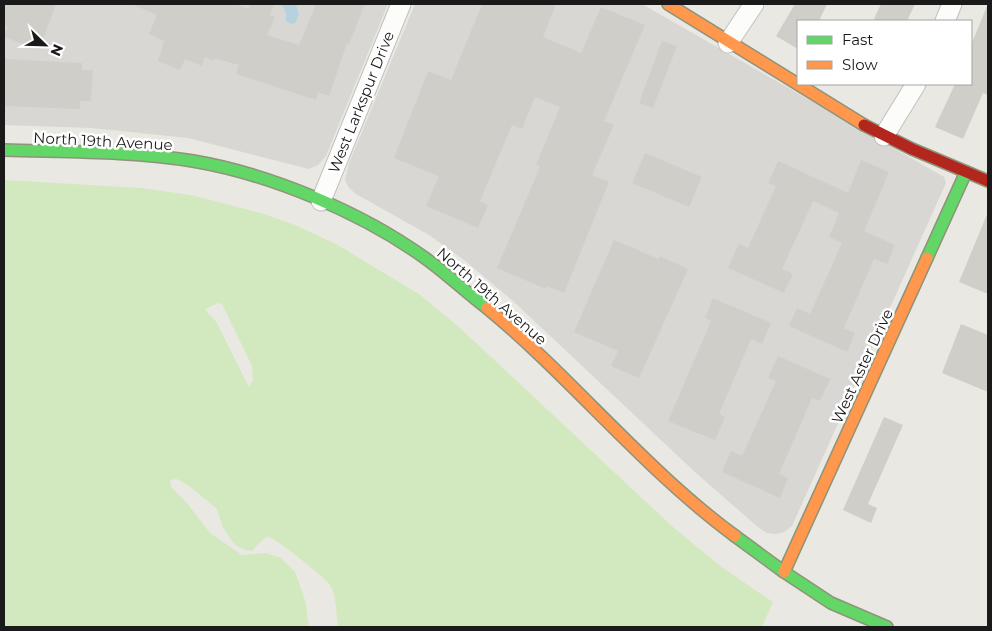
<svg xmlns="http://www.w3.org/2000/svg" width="992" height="631" font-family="Montserrat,sans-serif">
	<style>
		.residential { fill: #d9d7d4 }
		.grass { fill: #d2e9bf; fill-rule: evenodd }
		.water { fill: #b5d2de }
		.building { fill: #d0cec9 }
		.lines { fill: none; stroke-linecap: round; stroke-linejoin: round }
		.street-casing { stroke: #c2c1be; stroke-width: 21 }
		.fast-casing { stroke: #8f937b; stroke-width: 14 }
		.slow-casing { stroke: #8f937b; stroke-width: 14 }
		.jam-casing { stroke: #8f937b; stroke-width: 14 }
		.street { stroke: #fcfcfb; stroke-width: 19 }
		.fast { stroke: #63d668; stroke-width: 11 }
		.slow { stroke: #ff974d; stroke-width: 11 }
		.jam { stroke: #b3261e; stroke-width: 11 }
		.labels { text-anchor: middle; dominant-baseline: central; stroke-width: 5; stroke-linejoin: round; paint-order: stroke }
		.street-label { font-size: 15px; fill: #1a1a1a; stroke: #fff }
	</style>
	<rect width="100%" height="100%" fill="#eae8e2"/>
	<g class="residential">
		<path d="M4,4h384l-62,152 -8,9 -9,4 -121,-31 -97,-10 -87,-3z"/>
		<path d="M415,4h227l302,173 2,6 -154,343 -8,6 -8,2 -9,-1 -8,-5 -63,-55 -183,-172 -49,-41 -35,-25 -73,-41 -7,-6 -4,-8 4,-17z"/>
	</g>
	<path class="grass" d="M4,180l137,8 50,7 70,18 34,12 41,19 83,50 40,33 215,201 49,40 50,34 -11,25h-424c-2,-12 -1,-31 -8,-42 -3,-6 -56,-48 -61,-48 -6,0 -13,10 -17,14l-7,-1 -10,-5 -12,-17 -6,-19 -25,-21 -15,-9 -7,1 1,7 16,16 23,30 32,22 24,-2 15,5 14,14 10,28 4,27h-305zM218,303l4,1 30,62 1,15 -4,6 -32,-64 -12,-14z"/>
	<path class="water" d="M282,4h14l3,10 -4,9 -4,1 -5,-3v-7z"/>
	<g class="building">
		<path d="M6,4h50l-17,46 -35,-13 3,-11 -3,-1v-14z"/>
		<path d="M131,4h105l12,5 2,-5h24l-4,11 5,2 -8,18 32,10 17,-41h49l-16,40 -2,-1 -18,53 -11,-4 -2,8 -80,-26 3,-9 -25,-7 -1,3 -8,-4 -3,9 -17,-7 -5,11 -22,-9 6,-20 -15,-7 8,-19z"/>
		<path d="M482,4h74l-13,33 38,16 20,-46 44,18 -41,96 10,4 -22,50 17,7 -45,111 -17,-7 -1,3 -49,-21 43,-101 -4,-2 24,-58 -25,-10 -13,32 -10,-4 -32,76 8,4 -10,23 -52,-22 13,-30 -45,-18 34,-87 23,9z"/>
		<path d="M795,4h32l-8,17h-21v28l-22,-13z"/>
		<path d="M881,4h34l-8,17h-34z"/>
		<path d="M988,4v91l-5,-2 -20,46 -28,-12 20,-43h16v-39z"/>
		<path d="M662,41l15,5 -24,62 -14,-5z"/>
		<path d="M4,59l78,4v7h11l-2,31h-11v8l-76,-3z"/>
		<path d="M645,153l57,24 -13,30 -57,-24z"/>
		<path d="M861,160l28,12 -25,59 31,14 -8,19 -13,-5 -30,69 11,5 -8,19 -58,-26 8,-18 13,6 32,-71 -13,-6 10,-24 -26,-12 -31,68 11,5 -9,19 -56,-25 11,-24 9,4 28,-62 -8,-3 10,-22 70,32z"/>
		<path d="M988,212v82l-29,-12z"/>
		<path d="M614,240l45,19 1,-3 28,13 -49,109 -28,-12 7,-15 -44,-19z"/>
		<path d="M713,298l58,25 -9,21 -11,-5 -32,75 6,3 -10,23 -47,-19 43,-100 -6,-3z"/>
		<path d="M961,324l27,11v57l-46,-19z"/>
		<path d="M778,356l52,23 -10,22 -8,-3 -33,76 9,4 -8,20 -58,-26 9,-21 11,5 34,-75 -8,-3z"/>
		<path d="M884,417l19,8 -35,79 9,4 -6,15 -28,-13z"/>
	</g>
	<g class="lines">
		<g class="street-casing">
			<g id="street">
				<path d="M945,21l7,-17"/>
				<path d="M728,43l26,-39"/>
				<path d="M884,136l32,-52"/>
				<path d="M321,201l80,-197"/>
			</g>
		</g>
		<g class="fast-casing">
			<g id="fast">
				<path d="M4,150c63,2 127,1 189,11 77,13 168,51 232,97 21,15 41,34 62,50"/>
				<path d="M927,258l39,-86"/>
				<path d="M735,536l49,36 47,31 56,24"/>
			</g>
		</g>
		<g class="slow-casing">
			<g id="slow">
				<path d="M668,4l196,121"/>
				<path d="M487,308c86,71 157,161 248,228"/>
				<path d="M784,572l143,-314"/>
			</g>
		</g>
		<g class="jam-casing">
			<path id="jam" d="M864,125l48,24 76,32"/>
		</g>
		<use href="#street" class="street"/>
		<use href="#fast" class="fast"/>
		<use href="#slow" class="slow"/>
		<use href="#jam" class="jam"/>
	</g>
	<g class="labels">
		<g class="street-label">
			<text transform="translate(361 102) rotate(-68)">West Larkspur Drive</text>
			<text transform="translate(103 141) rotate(3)">North 19th Avenue</text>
			<text transform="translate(492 296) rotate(41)">North 19th Avenue</text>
			<text transform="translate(862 366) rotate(-65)">West Aster Drive</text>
		</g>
	</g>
	<rect width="992" height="631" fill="none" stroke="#1a1a1a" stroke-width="10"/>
	<rect x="797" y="20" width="175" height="65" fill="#ffffff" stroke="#a3a3a3"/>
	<rect x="807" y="36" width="25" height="8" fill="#63d668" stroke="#a3a3a3"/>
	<text x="842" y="45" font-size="15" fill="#1a1a1a">Fast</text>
	<rect x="807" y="61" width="25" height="8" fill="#ff974d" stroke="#a3a3a3"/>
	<text x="842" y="70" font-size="15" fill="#1a1a1a">Slow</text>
	<g transform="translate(45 45) rotate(113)" stroke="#ffffff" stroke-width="4" paint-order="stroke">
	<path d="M0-4L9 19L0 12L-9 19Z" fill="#1a1a1a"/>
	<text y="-8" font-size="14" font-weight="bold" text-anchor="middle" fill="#1a1a1a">N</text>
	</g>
</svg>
